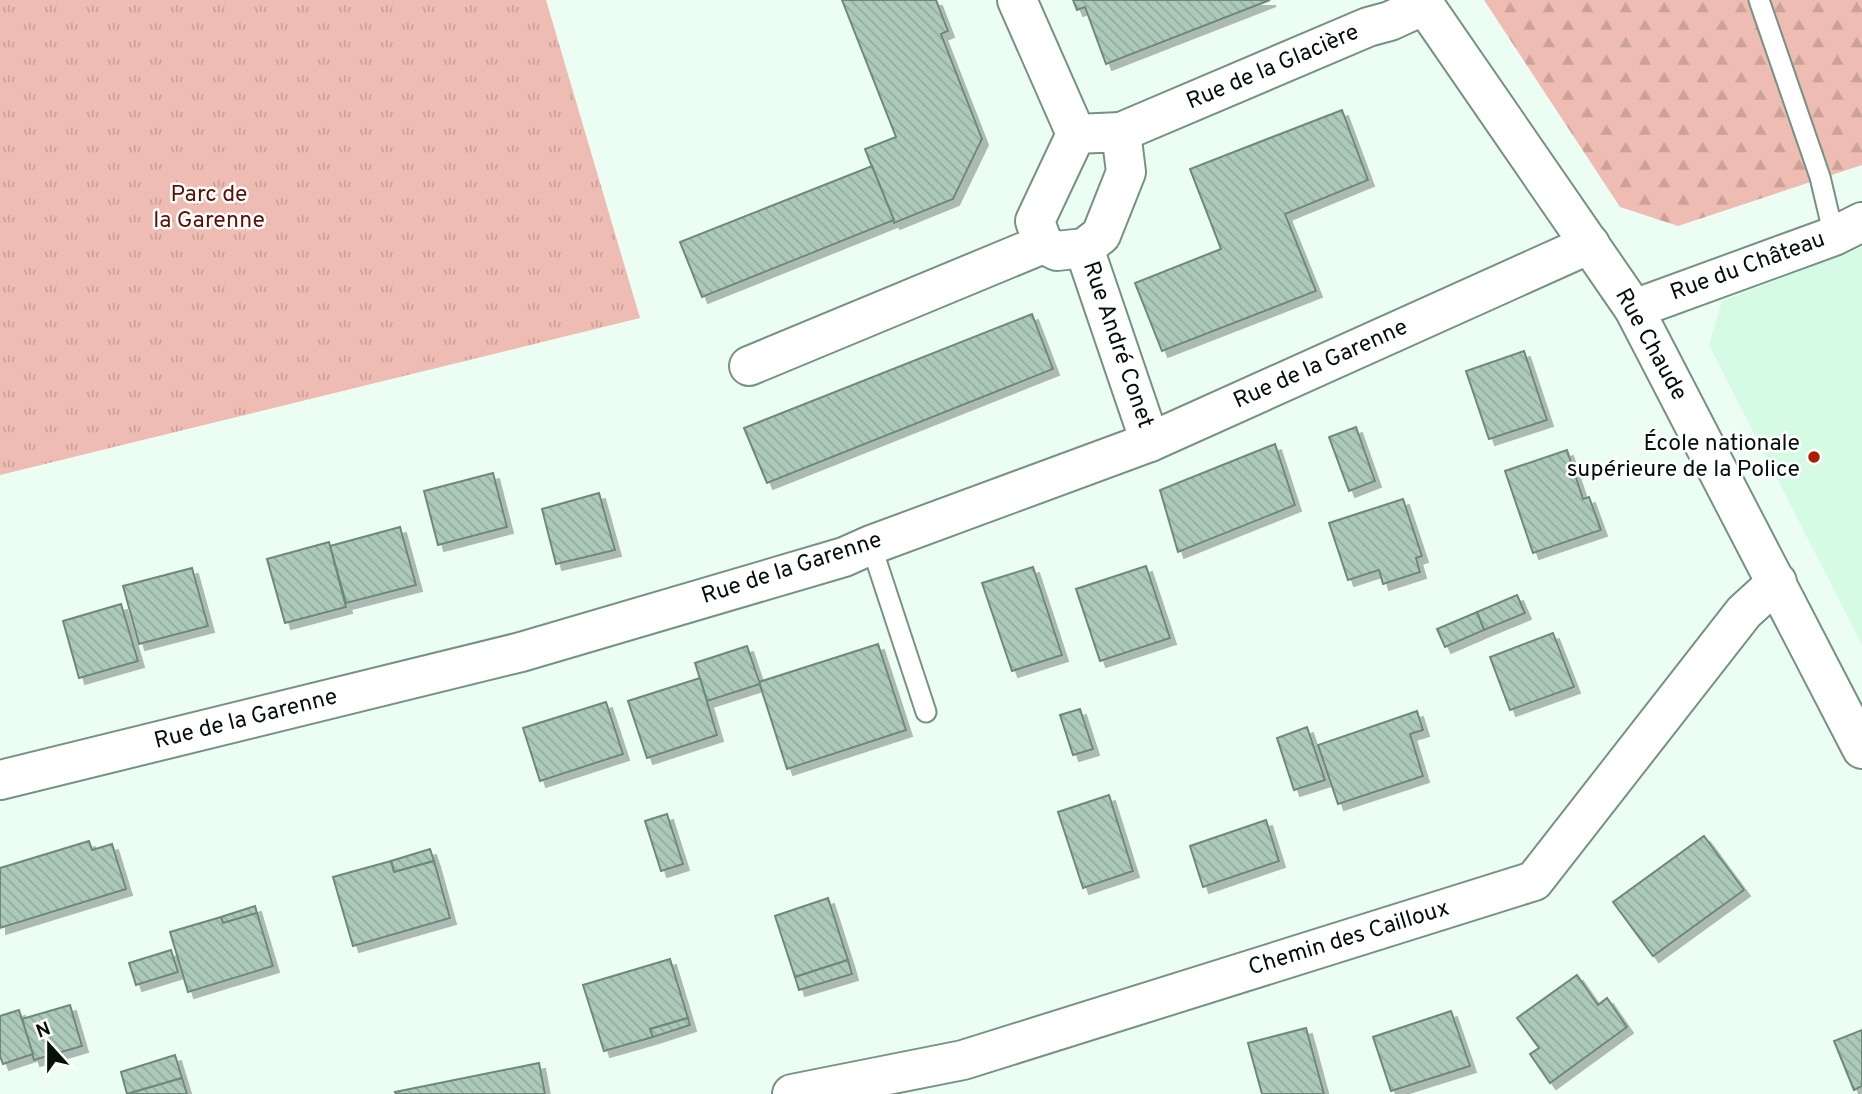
<svg xmlns="http://www.w3.org/2000/svg" width="1862" height="1094" font-family="Overpass,sans-serif">
	<style>
		.built { fill: #d5fbe5 }
		.forest { fill: url(#forest-firs) }
		.park { fill: url(#park-tufts) }
		.building { fill: url(#building-back-hatch); stroke: #6e897a; stroke-width: 2; filter: url(#shadow) }
		.lines { fill: none; stroke-linecap: round; stroke-linejoin: round }
		.service-casing { stroke: #769282; stroke-width: 23 }
		.minor-casing { stroke: #769282; stroke-width: 42 }
		.tertiary-casing { stroke: #769282; stroke-width: 42 }
		.service { stroke: #fff; stroke-width: 19 }
		.minor { stroke: #fff; stroke-width: 38 }
		.tertiary { stroke: #fff; stroke-width: 38 }
		.poi-dot { fill: #ac1d02; stroke: #fff; stroke-width: 2.5 }
		.labels { text-anchor: middle; dominant-baseline: central; stroke-width: 5; stroke-linejoin: round; paint-order: stroke }
		.street-label { font-size: 23px; fill: #06100b; stroke: #fff }
		.park-label { font-size: 23px; fill: #5b1106; stroke: #fff }
		.poi-label { font-size: 23px; fill: #06100b; stroke: #fff; text-anchor: end }
	</style>
	<defs>
		<pattern id="forest-firs" width="22" height="20" patternUnits="userSpaceOnUse" patternTransform="scale(1.75)"><rect width="22" height="20" fill="#eebcb2"/><path d="M5 1l3.5 6h-7zM16 11l3.5 6h-7z" fill="#cba198"/></pattern>
		<pattern id="park-tufts" width="24" height="20" patternUnits="userSpaceOnUse" patternTransform="scale(1.75)"><rect width="24" height="20" fill="#eebcb2"/><path d="M3 7l-1-3M5 7V3M7 7l1-3M15 17l-1-3M17 17v-4M19 17l1-3" fill="none" stroke="#cba198"/></pattern>
		<pattern id="building-back-hatch" width="6" height="6" patternUnits="userSpaceOnUse" patternTransform="scale(1.75)"><rect width="6" height="6" fill="#acc9b9"/><path d="M-1 5l2 2M0 0l6 6M5-1l2 2" fill="none" stroke="#92ac9e"/></pattern>
		<filter id="shadow"><feDropShadow dx="6" dy="6" stdDeviation="0" flood-color="#0004"/></filter>
	</defs>
	<rect width="100%" height="100%" fill="#ecfef4"/>
	<path class="built" d="M1862,247v398l-153,-300 13,-44z"/>
	<path class="forest" d="M1484,0h378v165l-184,61 -58,-19z"/>
	<path class="park" d="M0,0h546l94,318 -640,157z"/>
	<g class="building">
		<path d="M842,0h94l12,31 -7,3 41,105 -29,60 -59,24 -29,-74 31,-12z"/>
		<path d="M1073,0h197l-164,64 -21,-57 -8,3z"/>
		<path d="M1342,110l26,70 -83,34 31,77 -154,60 -27,-68 86,-34 -31,-80z"/>
		<path d="M872,166l22,54 -192,77 -22,-55z"/>
		<path d="M1032,314l21,55 -286,114 -23,-55z"/>
		<path d="M1524,351l23,69 -58,19 -23,-68z"/>
		<path d="M1356,427l19,54 -26,10 -20,-54z"/>
		<path d="M1275,444l20,61 -117,47 -18,-62z"/>
		<path d="M1567,450l16,49 6,-2 12,33 -68,23 -28,-82z"/>
		<path d="M493,473l14,54 -69,18 -14,-54z"/>
		<path d="M599,493l16,57 -59,14 -14,-55z"/>
		<path d="M1403,499l19,57 -6,2 4,14 -37,12 -4,-14 -31,10 -19,-57z"/>
		<path d="M400,527l16,58 -70,18 -16,-57z"/>
		<path d="M329,542l17,65 -61,16 -18,-64z"/>
		<path d="M1146,566l24,72 -70,23 -24,-72z"/>
		<path d="M1033,567l29,88 -50,16 -30,-88z"/>
		<path d="M192,568l16,58 -69,18 -16,-58z"/>
		<path d="M1517,595l8,18 -41,17 -7,-18z"/>
		<path d="M121,604l17,57 -59,17 -16,-57z"/>
		<path d="M1477,612l7,18 -39,17 -8,-18z"/>
		<path d="M1553,633l21,54 -64,23 -20,-53z"/>
		<path d="M878,644l28,86 -119,39 -28,-87z"/>
		<path d="M747,646l13,38 -53,17 -12,-38z"/>
		<path d="M700,678l17,57 -70,23 -19,-57z"/>
		<path d="M606,702l17,52 -83,27 -17,-53z"/>
		<path d="M1080,709l13,40 -20,6 -13,-40z"/>
		<path d="M1417,711l6,19 -13,4 13,42 -85,28 -20,-59z"/>
		<path d="M1307,727l18,53 -31,10 -17,-52z"/>
		<path d="M1109,795l24,76 -50,17 -25,-76z"/>
		<path d="M667,814l16,50 -22,7 -16,-50z"/>
		<path d="M1266,820l13,41 -76,26 -13,-41z"/>
		<path d="M1704,836l40,54 -91,66 -40,-54z"/>
		<path d="M89,841l3,9 20,-6 14,45 -126,39v-60z"/>
		<path d="M430,849l4,12 -40,11 -3,-11z"/>
		<path d="M391,861l3,11 40,-11 16,57 -97,28 -20,-69z"/>
		<path d="M828,898l20,62 -53,17 -20,-61z"/>
		<path d="M255,906l2,7 -34,10 -2,-6z"/>
		<path d="M257,913l16,53 -85,26 -18,-60 51,-15 2,6z"/>
		<path d="M171,950l7,22 -42,13 -7,-22z"/>
		<path d="M670,959l18,59 -38,11 3,8 -49,14 -21,-66z"/>
		<path d="M848,960l4,14 -53,16 -4,-13z"/>
		<path d="M1577,975l21,30 9,-7 20,29 -77,56 -20,-29 9,-6 -22,-30z"/>
		<path d="M70,1005l12,41 -48,14 -12,-41z"/>
		<path d="M19,1010l14,44 -30,10 -3,-8v-40z"/>
		<path d="M1451,1011l19,55 -79,25 -18,-54z"/>
		<path d="M688,1018l2,7 -37,12 -3,-8z"/>
		<path d="M1306,1028l18,66h-62l-14,-51z"/>
		<path d="M1862,1030v56l-8,4 -20,-49z"/>
		<path d="M175,1055l7,23 -55,16 -6,-22z"/>
		<path d="M539,1063l6,31h-149l-1,-2z"/>
		<path d="M182,1078l5,16h-60z"/>
	</g>
	<g class="lines">
		<g class="service-casing">
			<g id="service">
				<path d="M1759,0l61,177 14,59"/>
				<path d="M871,545l55,167"/>
			</g>
		</g>
		<g class="minor-casing">
			<g id="minor">
				<path d="M1017,0l59,134"/>
				<path d="M1121,132l247,-105 22,-6 35,-16"/>
				<path d="M1084,248l66,194"/>
				<path d="M1634,309l200,-73 28,-14"/>
				<path d="M749,366l294,-122 14,7 27,-3 17,-13 25,-63 -5,-40 -45,2 -41,87 8,23"/>
				<path d="M0,780l521,-128 323,-95 27,-12 279,-103 440,-198"/>
				<path d="M792,1094l171,-34 571,-179 210,-269 33,-30"/>
			</g>
		</g>
		<g class="tertiary-casing">
			<path id="tertiary" d="M1421,0l213,309 228,440"/>
		</g>
		<use href="#service" class="service"/>
		<use href="#minor" class="minor"/>
		<use href="#tertiary" class="tertiary"/>
	</g>
	<circle class="poi-dot" cx="1814" cy="457" r="7"/>
	<g class="labels">
		<g class="street-label">
			<text transform="translate(1273 68) rotate(-23)">Rue de la Glacière</text>
			<text transform="translate(1748 267) rotate(-20)">Rue du Château</text>
			<text transform="translate(1117 345) rotate(71)">Rue André Conet</text>
			<text transform="translate(1650 345) rotate(61)">Rue Chaude</text>
			<text transform="translate(1321 365) rotate(-24)">Rue de la Garenne</text>
			<text transform="translate(792 569) rotate(-18)">Rue de la Garenne</text>
			<text transform="translate(246 720) rotate(-14)">Rue de la Garenne</text>
			<text transform="translate(1349 939) rotate(-17)">Chemin des Cailloux</text>
		</g>
		<g class="park-label">
			<text x="209" y="195">Parc de<tspan x="209" dy="26">la Garenne</tspan></text>
		</g>
		<g class="poi-label">
			<text x="1800" y="444">École nationale<tspan x="1800" dy="26">supérieure de la Police</tspan></text>
		</g>
	</g>
	<g transform="translate(49 1045) rotate(339)" stroke="#ffffff" stroke-width="5" paint-order="stroke">
	<path d="M0-5L12 26L0 18L-12 26Z" fill="#06100b"/>
	<text y="-10" font-size="19" font-weight="bold" text-anchor="middle" fill="#06100b">N</text>
	</g>
</svg>
